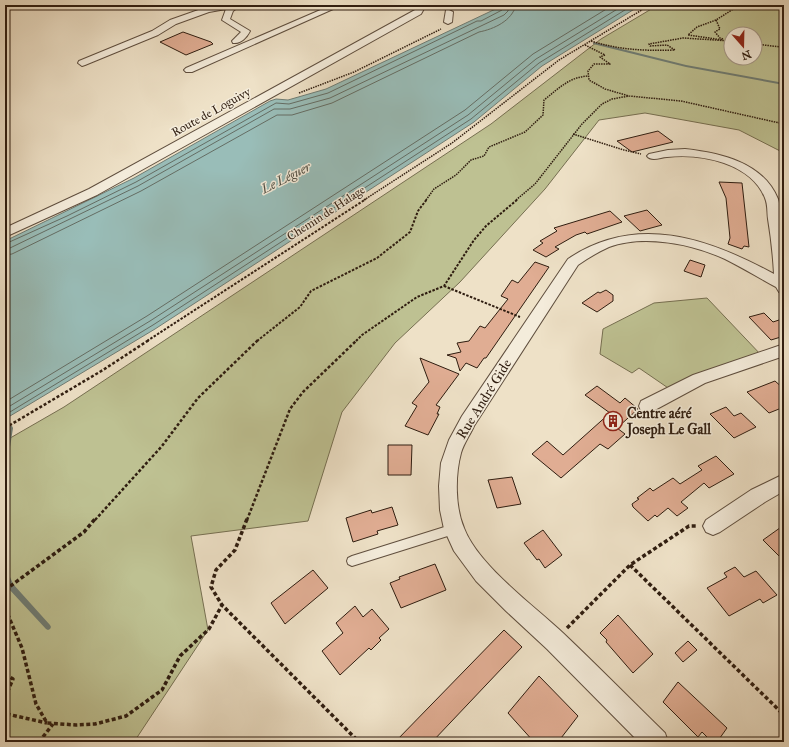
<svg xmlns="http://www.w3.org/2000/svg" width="789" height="747" font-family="'IM FELL Great Primer',serif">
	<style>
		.green { fill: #bec192; stroke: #766f51; fill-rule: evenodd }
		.water { fill: #99bdb8; stroke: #6f7d75 }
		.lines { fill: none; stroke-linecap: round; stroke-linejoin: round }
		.shore { stroke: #646d64; stroke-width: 1 }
		.stream { fill: #6f7d75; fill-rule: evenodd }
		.building { fill: #e0ad93; stroke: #2f1d10 }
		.lane-casing { stroke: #5f4e3e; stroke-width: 2 }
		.street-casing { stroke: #5f4e3e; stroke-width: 2 }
		.path-far3 { stroke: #2f1d10; stroke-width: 1.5; stroke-dasharray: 1.5 1; stroke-linecap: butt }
		.path-far2 { stroke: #2f1d10; stroke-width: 2; stroke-dasharray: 2.5 1.5; stroke-linecap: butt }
		.path-far1 { stroke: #2f1d10; stroke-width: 2.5; stroke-dasharray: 3 2; stroke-linecap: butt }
		.path { stroke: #2f1d10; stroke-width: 3.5; stroke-dasharray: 4 2.5; stroke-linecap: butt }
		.lane { fill: #f4ecdb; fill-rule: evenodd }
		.street { fill: #f4ecdb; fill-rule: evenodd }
		.labels { text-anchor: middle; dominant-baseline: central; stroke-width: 3; stroke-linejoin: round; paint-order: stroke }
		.far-street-label { font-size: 12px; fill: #2f1d10; stroke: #f4ecdb }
		.far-water-label { font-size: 13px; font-style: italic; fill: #4f4d42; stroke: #f4ecdb }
		.street-label { font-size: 14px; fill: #2f1d10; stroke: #f4ecdb }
		.poi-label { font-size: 14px; font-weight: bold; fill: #2f1d10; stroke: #f4ecdb; text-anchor: start }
	</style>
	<rect width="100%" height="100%" fill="#eee1c7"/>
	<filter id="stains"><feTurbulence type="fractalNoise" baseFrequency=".005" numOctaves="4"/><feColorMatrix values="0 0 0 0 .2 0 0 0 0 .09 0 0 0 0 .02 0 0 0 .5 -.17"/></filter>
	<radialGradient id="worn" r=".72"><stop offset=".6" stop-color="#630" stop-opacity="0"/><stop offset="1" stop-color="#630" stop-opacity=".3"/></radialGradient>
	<g class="green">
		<path d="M658,5h126v148l-45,-23 -94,-17 -46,7 -54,69 -85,93 -65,61 -53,69 -34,109 -117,15 17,94 -74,112h-129v-301l59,-34 427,-283 110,-85zM731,34h24v24h-24z"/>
		<path d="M707,298l56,59 -89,35 -35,-24 -7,5 -32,-19 3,-25 51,-26z"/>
	</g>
	<path class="water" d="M504,5h137l-99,61 -68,56 -319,207 -150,90v-178l129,-63 136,-77 6,-2 12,1 38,-11z"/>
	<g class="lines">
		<g class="shore">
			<path d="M5,244l62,-28 69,-34 140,-79 13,1 39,-11 149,-72h4l21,-11 2,-5"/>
			<path d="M5,249l5,-1 128,-62 136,-77h16l40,-11 174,-83 4,-4 1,-6"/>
			<path d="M5,255l7,-1 129,-63 136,-76h15l40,-12 147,-71c15,-3 33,-11 37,-27"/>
			<path d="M5,402l142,-86 318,-206 68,-56 80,-49"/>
			<path d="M5,409l145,-88 318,-206 68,-56 88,-54"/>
			<path d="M5,415l148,-90 318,-206 68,-56 94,-58"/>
		</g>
		<g class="stream">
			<path d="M594,42l92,23 98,18v2l-98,-18 -93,-23v-1z"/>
			<path d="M8,426h4l1,2 -5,32 -1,2h-2v-20z"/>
			<path d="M5,569l2,1 6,14 37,41 1,2 -1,2 -2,1 -2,-1 -38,-41 -3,-7z"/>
		</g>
	</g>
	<g class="building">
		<path d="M183,32l28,10 2,2 -27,11 -26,-13z"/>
		<path d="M658,131l15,11 -41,10 -15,-11z"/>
		<path d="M719,182l23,1 7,64 -5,-1 -2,3 -14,-5 2,-6 -4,-40z"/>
		<path d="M647,210l15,15 -22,6 -16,-15z"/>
		<path d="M610,211l12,11 -35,12 -2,-2 -9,3 -21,12 4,2 -13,8 -13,-7 10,-7 -3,-2 17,-10 -3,-3z"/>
		<path d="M690,260l15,5 -4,12 -17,-6z"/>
		<path d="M535,262l14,5 -63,91h-2l-7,10 -11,-5 -6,8 -4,-13 -9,-3 14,-3 -4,-9 12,-2 11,-15 5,2 23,-29 -7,-3 11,-16 6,3z"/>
		<path d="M606,290l7,5v6l-16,11 -15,-9 16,-11 2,1z"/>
		<path d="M764,313l9,9 6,-2 5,5v11l-13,4 -22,-23z"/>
		<path d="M420,358l39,16 -23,31 4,2 -3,7h2l-11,21 -23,-9 12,-20 -5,-3 17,-21z"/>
		<path d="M775,381l9,8v18l-15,6 -22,-21z"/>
		<path d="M597,386l23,17 5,-5 13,11 -21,19 8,6 -17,15 -8,-5 -39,34 -29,-24 15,-13 16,14 47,-42 -25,-18z"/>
		<path d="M726,407l8,9 7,-3 15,14 -22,11 -24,-24z"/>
		<path d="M388,445h24l-1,30h-23z"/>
		<path d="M716,456l18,18 -25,14 -5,-5 -23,19 7,6 -11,8 -9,-8 -11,9 -2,-2 -7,6 -15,-14 -1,-3 7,-5 -2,-1 13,-10 3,3 20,-13 7,6 22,-14 -4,-4z"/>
		<path d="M512,477l9,27 -24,4 -9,-28z"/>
		<path d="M392,507l6,18 -21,6 1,3 -25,8 -7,-24 25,-8 1,3z"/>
		<path d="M784,525v36l-21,-21z"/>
		<path d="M543,530l19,25 -17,13 -6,-9 -2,1 -13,-17z"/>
		<path d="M435,564l11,26 -45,18 -11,-25 10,-4 -1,-2z"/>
		<path d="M735,567l9,10 12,-6 21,24 -14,8 -3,-4 -31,17 -22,-28 20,-11 -3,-4z"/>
		<path d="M313,570l15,18 -43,36 -14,-21z"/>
		<path d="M355,606l8,11 9,-8 17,20 -10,9 2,2 -10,10 -2,-2 -29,27 -18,-24 21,-18 -7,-10z"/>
		<path d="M618,615l35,39 -20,19 -27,-31 1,-2 -7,-7z"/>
		<path d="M504,630l18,17 -90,95h-37z"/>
		<path d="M688,641l9,9 -14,12 -8,-9z"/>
		<path d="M539,676l39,40 -20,26h-24l-26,-29z"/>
		<path d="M678,682l49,46 -10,14h-5l-10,-10 -4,5 -35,-35z"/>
	</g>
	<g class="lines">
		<g class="lane-casing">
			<path id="lane" d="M454,524l3,2 2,3 -2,3 -3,2 -102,32 -4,-2 -1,-3 1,-3 4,-2z"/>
		</g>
		<g class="street-casing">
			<g id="street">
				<path d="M222,5h19l-8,6 -3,8 20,12c-3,6 -9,13 -17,12l-1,-2 9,-9 -19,-12 4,-11 -17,3 -33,12 -18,11 -73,30 -3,1 -4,-3 1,-2 73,-30 18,-11 34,-12z"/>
				<path d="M332,5h10l-150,67h-6l-2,-2 2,-2z"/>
				<path d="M418,5h8l-5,9 -324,181 -92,42v-9l84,-39 326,-179z"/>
				<path d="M446,10h3l4,2 -1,10 -4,2 -4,-2z"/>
				<path d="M685,149c35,4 78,13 93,50 2,5 1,12 2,18 1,8 3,16 4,24 1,18 0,35 0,53l-5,-2 -3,-5c-17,-9 -33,-19 -51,-28 -33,-15 -80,-25 -116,-12 -11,5 -21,11 -31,18l-104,161c-4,9 -10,17 -13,27 -6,22 -6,54 3,75 14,37 70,78 99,105 35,33 68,67 102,100l3,9h-29l-92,-93 -41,-38 -30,-30 -22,-30 -10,-22 -4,-19 -1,-24 2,-23 8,-23 13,-24 106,-157c68,-46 140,-21 206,15 -1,-18 -3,-37 -6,-55 -1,-7 0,-14 -3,-21 -14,-35 -64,-45 -98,-41 -6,0 -15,5 -20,-1l2,-2 19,-4z"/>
				<path d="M784,344v12l-79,27 -52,28 -6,2 -6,-2 -2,-5 2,-5 52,-26z"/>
				<path d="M784,474v17l-19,11 -45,30 -7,3 -7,-3 -3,-6 3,-6 45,-30z"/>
			</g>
		</g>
		<g class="path-far3">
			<path d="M716,20l-19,7 -9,8 35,5"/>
			<path d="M723,39l-3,-1 -5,-6 5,-3 -4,-9 19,-12h10l5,-3"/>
			<path d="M591,41c28,9 55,10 84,9l-8,-5 -17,1 -1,-2 34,-6 48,3"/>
			<path d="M755,44l26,3 3,-1"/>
			<path d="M585,45l20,10"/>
			<path d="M781,47l3,4"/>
			<path d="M605,55l-5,2 10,7h-16l-6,7 1,9 16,9 24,7 52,5 103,23"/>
			<path d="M299,93l55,-21 87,-43"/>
			<path d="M573,134l51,16 17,4"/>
			<path d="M364,200l88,-57 107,-83 91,-55"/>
			<path d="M426,200l8,-11 22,-14 15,-15 13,-4 5,-9 36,-15 18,-17 1,-15c14,-11 25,-23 44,-24"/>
			<path d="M516,200l19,-16 47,-60 20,-20 10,-5 17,-3"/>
		</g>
		<g class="path-far2">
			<path d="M444,286l76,31"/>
			<path d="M147,341l219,-142"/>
			<path d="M257,341l43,-34 11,-16 66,-33 33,-26 8,-21 9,-12"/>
			<path d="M356,341l6,-6 55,-38 27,-11 30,-46 12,-14 32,-27"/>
		</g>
		<g class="path-far1">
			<path d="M5,428l98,-58 46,-30"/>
			<path d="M95,520l67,-74 36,-48 60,-58"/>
			<path d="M247,520l43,-111 13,-17 54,-52"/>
		</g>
		<g class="path">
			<path d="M247,519l-12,31 -19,20 -5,17 11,18 137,137"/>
			<path d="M630,565l154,150"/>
			<path d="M5,590l79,-58 11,-13"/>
			<path d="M5,608l17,40 14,56 11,19 29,2 19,-1 31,-8 36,-26 18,-34 29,-27 13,-24"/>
			<path d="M567,628l63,-63 59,-39h7"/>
			<path d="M5,674l8,5 -7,16 1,19 40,9"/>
			<path d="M39,742l14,-18"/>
			<path d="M780,742l4,-6"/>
		</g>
		<use href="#lane" class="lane"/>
		<use href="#street" class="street"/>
	</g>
	<defs>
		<g id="building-ring" transform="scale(1)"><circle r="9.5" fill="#f4ecdb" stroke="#8f2418" stroke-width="1.5"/><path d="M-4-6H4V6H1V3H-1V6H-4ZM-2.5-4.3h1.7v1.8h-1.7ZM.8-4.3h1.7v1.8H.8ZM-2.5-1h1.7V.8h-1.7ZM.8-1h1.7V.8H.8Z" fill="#8f2418"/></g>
	</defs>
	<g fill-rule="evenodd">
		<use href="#building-ring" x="613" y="421"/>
	</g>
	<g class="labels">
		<g class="far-street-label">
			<text transform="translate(211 112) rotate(-29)">Route de Loguivy</text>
			<text transform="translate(326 213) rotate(-33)">Chemin de Halage</text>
		</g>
		<g class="far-water-label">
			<text transform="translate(286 178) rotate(-27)">Le Léguer</text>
		</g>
		<g class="street-label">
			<text transform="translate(484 399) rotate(-58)">Rue André Gide</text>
		</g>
		<g class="poi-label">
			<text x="627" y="413">Centre aéré<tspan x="627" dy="16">Joseph Le Gall</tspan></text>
		</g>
	</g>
	<rect width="789" height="747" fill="none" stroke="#eee1c7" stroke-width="20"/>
	<rect x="6" y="6" width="777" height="735" fill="none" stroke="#2f1d10" stroke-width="2"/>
	<rect x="10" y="10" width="769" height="727" fill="none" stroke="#2f1d10"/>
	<g transform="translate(743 46) rotate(160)"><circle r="19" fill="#f4ecdb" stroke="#a5998a"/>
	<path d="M0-3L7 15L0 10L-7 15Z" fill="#8f2418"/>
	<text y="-6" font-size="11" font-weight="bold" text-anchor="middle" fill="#2f1d10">N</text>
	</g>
	<rect width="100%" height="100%" filter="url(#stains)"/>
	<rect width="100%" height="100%" fill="url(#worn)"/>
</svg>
